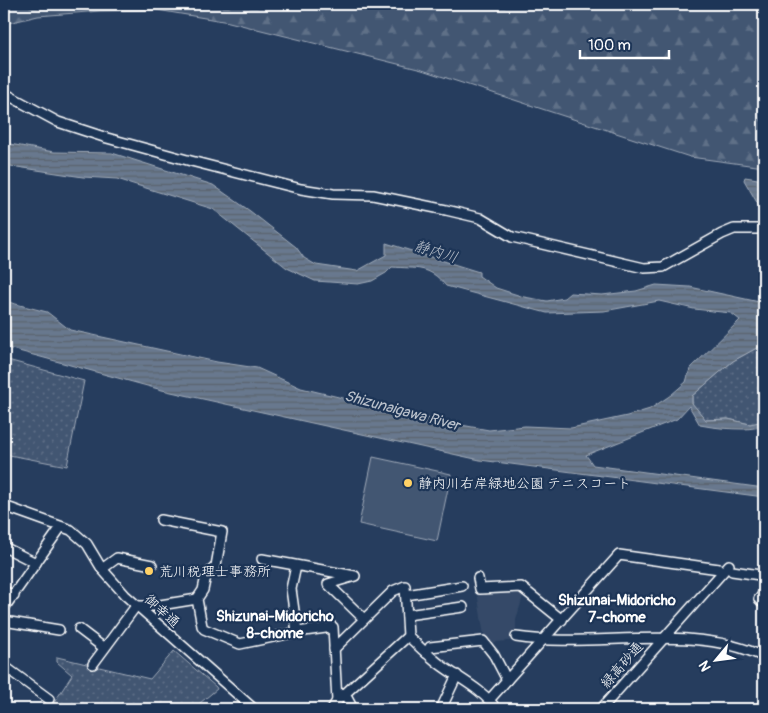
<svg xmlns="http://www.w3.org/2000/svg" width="768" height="713" font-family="Pangolin,'Klee One',sans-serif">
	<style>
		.built { fill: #344a68 }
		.grass { fill: url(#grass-dots); stroke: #a0aab8 }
		.forest { fill: url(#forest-firs); stroke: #a0aab8 }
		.garden { fill: #425672; stroke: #a0aab8 }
		.water { fill: url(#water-rules); stroke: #a4aebb }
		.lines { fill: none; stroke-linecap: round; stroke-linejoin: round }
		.stream { stroke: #a4aebb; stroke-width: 2 }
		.minor-casing { stroke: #fff; stroke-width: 12 }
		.minor { stroke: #1d3557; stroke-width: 9 }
		.poi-dot { fill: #ffd166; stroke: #1d3557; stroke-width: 2 }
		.labels { text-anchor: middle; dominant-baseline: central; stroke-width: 4.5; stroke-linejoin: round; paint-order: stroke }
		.poi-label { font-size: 14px; fill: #fff; stroke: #1d3557; text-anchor: start }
		.street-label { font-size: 14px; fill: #fff; stroke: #1d3557 }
		.water-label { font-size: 15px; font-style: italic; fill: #bbc2cc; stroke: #1d3557 }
		.neighbourhood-label { font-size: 15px; font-weight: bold; fill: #fff; stroke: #1d3557 }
	</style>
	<defs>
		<pattern id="grass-dots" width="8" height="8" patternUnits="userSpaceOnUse" patternTransform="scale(1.25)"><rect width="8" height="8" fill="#425672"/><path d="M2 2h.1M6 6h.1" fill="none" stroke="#5e6f87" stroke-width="1.8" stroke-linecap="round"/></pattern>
		<pattern id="forest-firs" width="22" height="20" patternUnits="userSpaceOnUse" patternTransform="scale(1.25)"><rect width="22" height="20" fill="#425672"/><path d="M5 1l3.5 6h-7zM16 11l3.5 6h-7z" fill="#5e6f87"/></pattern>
		<pattern id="water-rules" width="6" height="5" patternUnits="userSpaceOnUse" patternTransform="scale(1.25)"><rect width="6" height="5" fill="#67788e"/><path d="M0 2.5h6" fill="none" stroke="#5a626d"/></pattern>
	</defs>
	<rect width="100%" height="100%" fill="#263d5e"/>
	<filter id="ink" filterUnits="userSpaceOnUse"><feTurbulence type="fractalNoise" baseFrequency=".02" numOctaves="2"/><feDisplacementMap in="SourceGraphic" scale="10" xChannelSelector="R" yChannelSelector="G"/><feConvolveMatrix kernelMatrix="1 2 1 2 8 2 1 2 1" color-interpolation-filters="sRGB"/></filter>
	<g filter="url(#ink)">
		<path class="built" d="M517,588l6,8 -7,24v20l-28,3 -4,-7 -7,-44z"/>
		<g class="grass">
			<path d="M764,344v79l-14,1 -22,-5 -22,1 -14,-16v-8l41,-35z"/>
			<path d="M4,359l80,22 -17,85 -63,-12z"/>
			<path d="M174,651l42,36 1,2 -17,14 3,6h-153l22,-34 -15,-13v-5l93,22z"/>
		</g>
		<path class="forest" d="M4,4h751l9,11v152l-74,-10 -268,-87 -193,-48 -72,-12 -57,1 -62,5 -34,8z"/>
		<path class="garden" d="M373,457l78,17 -14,67 -78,-17z"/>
		<g class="water">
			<path d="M4,143l50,9 58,1 101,32 37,26 46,36 8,11 12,7 41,6 29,-16v-12l93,29v4l17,12 28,9 23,4 17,-3 6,-5 32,2 34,-4 20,-6 34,2 74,16v41l-31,17 -41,35v7l14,17 22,-1 22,5 9,-2 5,1v4c-7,0 -13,2 -20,2 -15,0 -29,-1 -44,-4l-11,-19 -12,13 -91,36 7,10 171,23v9l-284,-37 -318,-70 -158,-43v-46l43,11 23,18 147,32 40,6 44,20 138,33 50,9 36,-4 46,2 56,-12 23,-7 21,-14 15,-13 4,-13 50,-49 -9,-7 -37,-4 -35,-8 -55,10 -57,2 -101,-27c-17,-21 -29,-17 -54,-19l-6,6 -14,8 -14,3 -43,-3 -28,-13 -74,-59 -96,-30 -34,-2 -79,-12z"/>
			<path d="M745,177l19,3v28l-5,-2 -15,-26z"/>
		</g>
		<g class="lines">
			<path class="stream" d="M761,4l3,4"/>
			<g class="minor-casing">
				<g id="minor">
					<path d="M4,93l54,29 49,16 84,23 110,28 32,5 40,1 73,15 34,8 32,19 132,31 19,-1 59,-33 12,-5h30"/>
					<path d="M4,506l67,24 16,14 15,25 23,26 129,114"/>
					<path d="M161,520l61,12 -6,34 -10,10 -3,14 -6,9 5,27 2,3 36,15 57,-12 36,-5 4,74"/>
					<path d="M4,547l32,16"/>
					<path d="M262,559l93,17 -27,8 36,35"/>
					<path d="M296,566l-5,23 6,43"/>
					<path d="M102,569l15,-11 35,7"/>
					<path d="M732,571l28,4 4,3"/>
					<path d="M478,578l2,11 41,-2 41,33"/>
					<path d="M4,591l10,5"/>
					<path d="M764,593l-5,6 5,5"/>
					<path d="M406,595l56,-9"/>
					<path d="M136,606h18l43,-7"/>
					<path d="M4,608l57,-81"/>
					<path d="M407,615l56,-8"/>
					<path d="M4,621l55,9"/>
					<path d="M79,629l25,19"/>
					<path d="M516,637c78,12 177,-15 248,20"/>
					<path d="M334,649l59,-58 12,-5 3,50c9,9 19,18 29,26 20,16 45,26 59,47"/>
					<path d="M426,653l4,-6 53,-6 11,14 13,25"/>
					<path d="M93,664l43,-58"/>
					<path d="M4,666l45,33"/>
					<path d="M345,694l8,15"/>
					<path d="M490,699l129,-144 100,14"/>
					<path d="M332,709l5,-8 71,-65"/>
					<path d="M441,709l16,-34"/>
					<path d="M601,709l128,-144"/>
				</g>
			</g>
			<use href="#minor" class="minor"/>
		</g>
	</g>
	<g class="poi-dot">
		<circle cx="408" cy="483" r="5"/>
		<circle cx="149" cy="571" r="5"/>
	</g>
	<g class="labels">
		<g class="poi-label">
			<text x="418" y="483">静内川右岸緑地公園 テニスコート</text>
			<text x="159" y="571">荒川税理士事務所</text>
		</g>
		<g class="street-label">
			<text transform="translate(162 611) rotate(42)">御幸通</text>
			<text transform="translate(622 665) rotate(-49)">緑高砂通</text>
		</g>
		<g class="water-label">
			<text transform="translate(436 252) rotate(17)">静内川</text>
			<text transform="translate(402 411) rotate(15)">Shizunaigawa River</text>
		</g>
		<g class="neighbourhood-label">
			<text x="617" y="600">Shizunai-Midoricho<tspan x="617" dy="17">7-chome</tspan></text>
			<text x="275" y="616">Shizunai-Midoricho<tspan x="275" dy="17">8-chome</tspan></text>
		</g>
	</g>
	<rect width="768" height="713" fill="none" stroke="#1d3557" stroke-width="20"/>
	<rect x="10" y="10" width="748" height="693" fill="none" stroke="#fff" stroke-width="2" filter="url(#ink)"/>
	<g transform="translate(716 660) rotate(241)" stroke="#1d3557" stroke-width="4" paint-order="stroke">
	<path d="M0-4L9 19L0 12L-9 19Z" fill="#ffffff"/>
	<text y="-8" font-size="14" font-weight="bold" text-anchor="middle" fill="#ffffff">N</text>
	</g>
	<path d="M580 50v8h89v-8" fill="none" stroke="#ffffff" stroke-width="2.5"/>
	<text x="588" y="50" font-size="15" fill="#ffffff" stroke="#1d3557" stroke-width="4" paint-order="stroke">100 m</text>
</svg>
